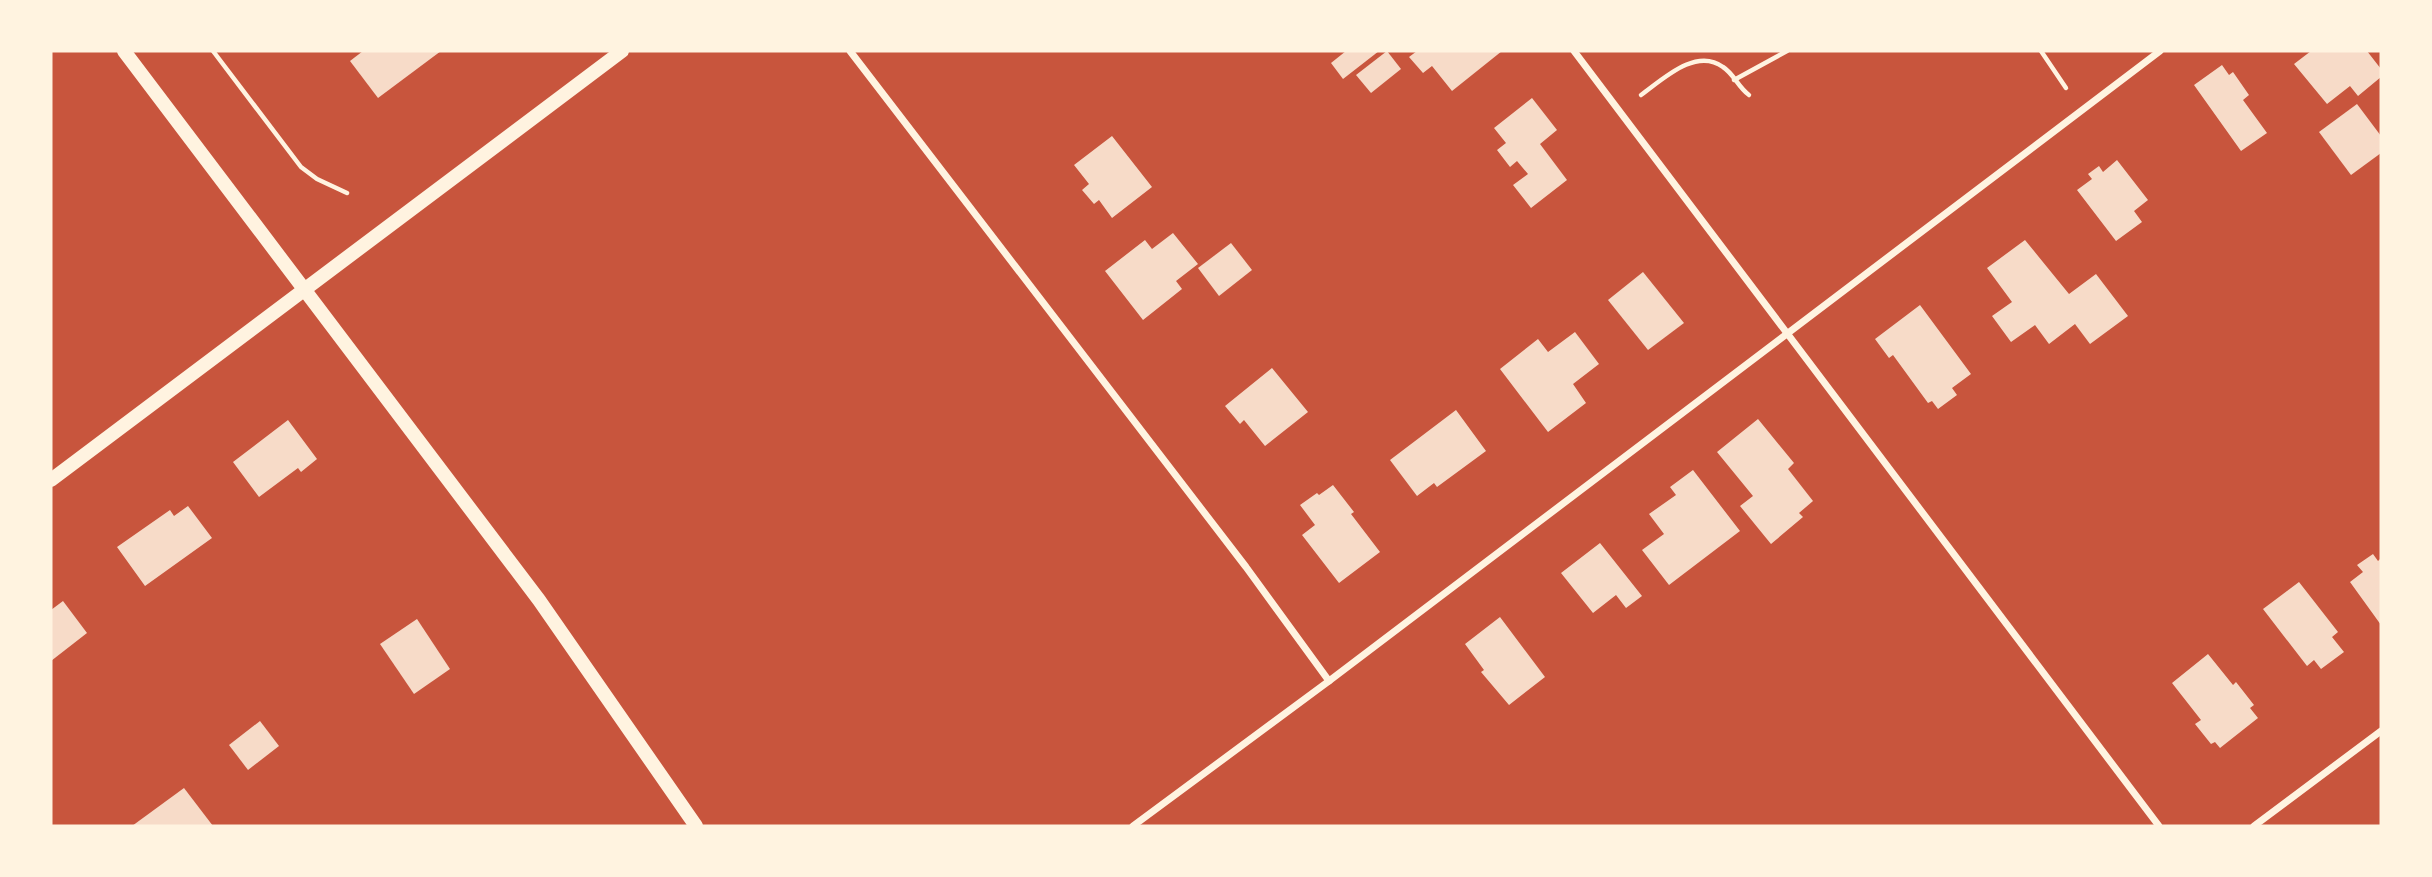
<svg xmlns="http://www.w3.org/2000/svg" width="2432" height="877" font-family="'Varela Round',sans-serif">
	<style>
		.building { fill: #f7dbc8 }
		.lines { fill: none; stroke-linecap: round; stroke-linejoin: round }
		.path { stroke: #fff3e0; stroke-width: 4.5 }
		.minor { stroke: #fff3e0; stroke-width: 7 }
		.secondary { stroke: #fff3e0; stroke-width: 14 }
	</style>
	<rect width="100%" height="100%" fill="#c8553d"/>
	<g class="building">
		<path d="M363,51h78l-63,47 -28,-37z"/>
		<path d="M1346,51h33l-36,28 -12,-16z"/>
		<path d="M1387,51l14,18 -30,24 -15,-18z"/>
		<path d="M1417,51h85l-50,40 -20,-25 -9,7 -14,-16z"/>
		<path d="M2311,51h56l14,18v8l-23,19 -8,-10 -23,18 -33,-40z"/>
		<path d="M2222,65l7,10 4,-3 16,23 -6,5 24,33 -26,18 -47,-66z"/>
		<path d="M1532,98l25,32 -17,14 27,36 -36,28 -18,-23 15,-11 -11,-13 -7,6 -13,-17 9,-7 -12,-15z"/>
		<path d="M2357,104l24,32v17l-30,22 -32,-43z"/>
		<path d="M1112,136l40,51 -40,31 -13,-18 -5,4 -12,-14 7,-6 -15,-19z"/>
		<path d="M2117,160l31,40 -14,11 8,11 -26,19 -39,-51 15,-11 -4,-5 11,-8 4,6z"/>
		<path d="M1173,233l25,31 -22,17 6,8 -39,31 -38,-49 40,-31 7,9z"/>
		<path d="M2025,240l44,54 27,-20 32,42 -38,28 -15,-20 -26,20 -14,-19 -24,17 -19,-26 20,-14 -25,-34z"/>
		<path d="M1231,243l21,27 -33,26 -21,-28z"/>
		<path d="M1643,272l41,51 -36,27 -40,-50z"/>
		<path d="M1920,305l51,69 -19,14 5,7 -19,14 -6,-8 -4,2 -35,-48 -4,3 -14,-19z"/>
		<path d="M1575,332l24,32 -26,20 13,19 -38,29 -48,-63 38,-30 10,13z"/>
		<path d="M1272,368l36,44 -43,34 -21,-26 -4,4 -15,-18z"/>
		<path d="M1456,410l30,41 -49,36 -3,-4 -17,13 -27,-36z"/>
		<path d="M1758,419l36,44 -6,6 25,32 -14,12 4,4 -32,27 -31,-38 13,-10 -36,-44z"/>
		<path d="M288,420l29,39 -16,13 -3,-4 -39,29 -26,-35z"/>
		<path d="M1693,470l47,61 -71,54 -27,-35 22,-16 -15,-20 27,-19 -6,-8z"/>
		<path d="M1333,485l21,27 -3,2 29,38 -41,31 -37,-48 13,-10 -15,-20 17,-12 2,2z"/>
		<path d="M188,506l24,32 -67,48 -28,-39 53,-37 4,6z"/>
		<path d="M1600,543l42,53 -16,12 -10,-13 -23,18 -32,-40z"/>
		<path d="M2373,554l5,7 3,-3v67l-31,-43 13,-10 -6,-7z"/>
		<path d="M2299,582l39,50 -6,5 12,15 -23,17 -7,-9 -7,6 -44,-57z"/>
		<path d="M63,601l24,32 -36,28v-51z"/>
		<path d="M1500,617l45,60 -36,28 -28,-33 3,-2 -19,-26z"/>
		<path d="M417,619l33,50 -36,25 -34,-50z"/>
		<path d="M2208,654l25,31 3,-3 18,23 -4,3 8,10 -38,30 -5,-6 -4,2 -16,-20 6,-4 -29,-37z"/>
		<path d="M260,721l19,25 -31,24 -19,-25z"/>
		<path d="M184,788l29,38h-81z"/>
	</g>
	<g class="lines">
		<g class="path">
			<path d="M213,51l88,116 16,12 30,14"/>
			<path d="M2041,51l25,37"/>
			<path d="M1734,80l53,-29"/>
			<path d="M1641,95c22,-16 55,-48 82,-28 11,7 15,20 26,28"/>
		</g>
		<g class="minor">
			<path d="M850,51l396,516 83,114"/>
			<path d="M1574,51l585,775"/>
			<path d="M1133,826l196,-145 831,-630"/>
			<path d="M2254,826l127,-95"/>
		</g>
		<g class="secondary">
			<path d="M124,51l415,549 157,226"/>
			<path d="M51,480l571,-429"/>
		</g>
	</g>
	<rect width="2432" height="877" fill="none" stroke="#fff3e0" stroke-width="105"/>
</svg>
